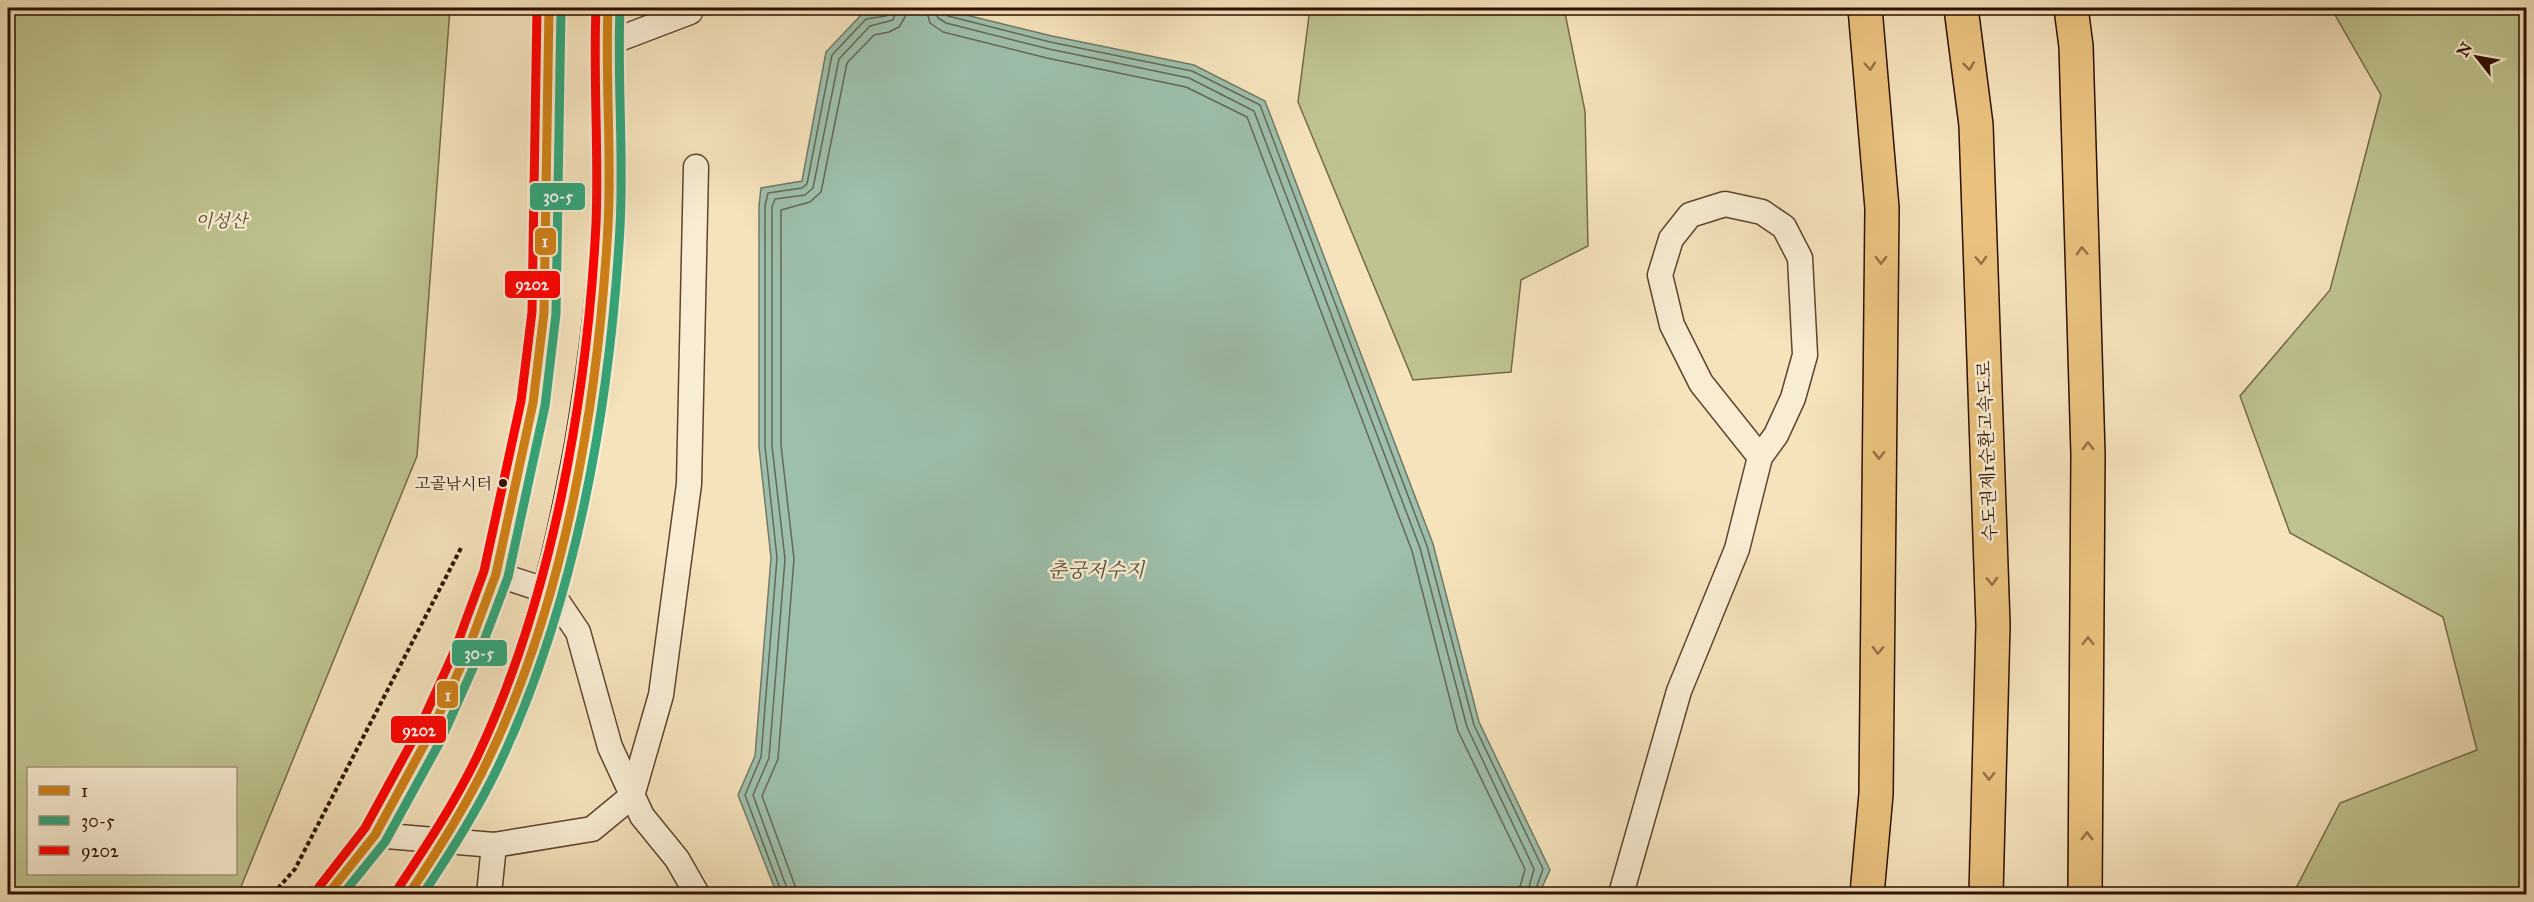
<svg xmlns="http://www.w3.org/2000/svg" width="2534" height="902" font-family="'IM FELL Great Primer','Noto Serif KR',serif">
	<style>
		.green { fill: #bec38f; stroke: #766948; stroke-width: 1.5; fill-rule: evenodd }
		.water { fill: #9dbfab; stroke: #717967; stroke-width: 1.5 }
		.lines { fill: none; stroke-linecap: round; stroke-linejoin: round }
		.shore { stroke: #666756; stroke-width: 1.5 }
		.lane-casing { stroke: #60442f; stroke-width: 27 }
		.secondary-casing { stroke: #2f0f00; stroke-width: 36 }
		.highway-casing { stroke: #2f0f00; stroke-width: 36 }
		.path { stroke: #2f0f00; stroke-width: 4; stroke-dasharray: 4.5 3; stroke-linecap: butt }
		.lane { stroke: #f8edd3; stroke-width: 24 }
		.secondary { stroke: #f8edd3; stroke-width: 33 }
		.highway { stroke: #eac27e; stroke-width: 33 }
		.bus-1-casing { stroke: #f8edd3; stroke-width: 14 }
		.bus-2-casing { stroke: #f8edd3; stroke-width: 14 }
		.bus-3-casing { stroke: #f8edd3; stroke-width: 14 }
		.bus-1 { stroke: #d18116; stroke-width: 9 }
		.bus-2 { stroke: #32a67a; stroke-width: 9 }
		.bus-3 { stroke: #f00; stroke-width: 9 }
		.oneway { stroke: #967145 }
		.bus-dot { fill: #2f0f00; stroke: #f8edd3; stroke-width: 2 }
		.labels { text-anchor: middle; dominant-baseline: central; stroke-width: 5; stroke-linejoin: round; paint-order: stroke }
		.bus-label { font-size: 16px; fill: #2f0f00; stroke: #f8edd3; text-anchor: end }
		.park-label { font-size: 18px; font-style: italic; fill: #614e32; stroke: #f8edd3 }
		.street-label { font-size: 18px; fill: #2f0f00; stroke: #f8edd3 }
		.water-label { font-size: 20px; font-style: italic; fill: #564d3c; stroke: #f8edd3 }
		.line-badge { stroke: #f8edd3; stroke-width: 2 }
		.badge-label { font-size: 16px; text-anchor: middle; font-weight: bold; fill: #fff }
	</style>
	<rect width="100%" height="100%" fill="#f5e3bc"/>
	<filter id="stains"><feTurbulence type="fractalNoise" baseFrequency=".00333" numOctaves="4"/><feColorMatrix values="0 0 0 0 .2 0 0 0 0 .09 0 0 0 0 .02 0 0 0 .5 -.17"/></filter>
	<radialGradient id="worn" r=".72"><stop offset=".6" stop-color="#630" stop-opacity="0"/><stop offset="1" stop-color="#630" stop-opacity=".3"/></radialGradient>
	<g class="green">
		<path d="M8,8h442l-33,448 -179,438h-230zM28,768h208v106h-208z"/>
		<path d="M1310,8h254l21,103 3,135 -67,34 -10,92 -98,8 -115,-278z"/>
		<path d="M2331,8h195v886h-233l47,-91 137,-53 -34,-133 -153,-84 -50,-137 90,-106 51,-195z"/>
	</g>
	<path class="water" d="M908,8h30l114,28 142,29 71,36 168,443 46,178 71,148 -11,24h-762l-39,-99 17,-39 16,-198 -12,-111v-241l2,-18 41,-7 24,-129 37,-39z"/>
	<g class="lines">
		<g class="shore">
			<path d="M926,8l4,15 13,9 104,26 139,29 61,30 165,434 46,180 67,138 -7,25"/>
			<path d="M935,8l3,10 8,5 103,26 140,29 65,33 166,437 47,179 67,142 -7,25"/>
			<path d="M943,8l5,8 102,26 142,29 68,34 167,441 47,179 69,144 -9,25"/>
			<path d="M782,894l-37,-99 16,-38 16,-199 -12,-112v-240l3,-13 34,-5 5,-4 25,-129 34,-36 20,-3 4,-8"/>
			<path d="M789,894l-36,-99 16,-37 16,-199 -13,-113v-239l3,-8 30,-4 8,-7 26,-129 31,-33 23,-6 4,-12"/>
			<path d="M798,894l-36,-98 16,-37 16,-200 -13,-114v-235l29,-8 11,-10 26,-129 27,-28 15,-3 10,-5 6,-10 1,-9"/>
		</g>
		<g class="lane-casing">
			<g id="lane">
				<path d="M606,44l84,-32v-4"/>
				<path d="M496,574l55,18 27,40 32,115 32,69 35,43 20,35"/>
				<path d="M375,835l119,10 98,-16 40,-33 29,-101 28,-211 7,-317"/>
				<path d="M489,894l5,-49"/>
				<path d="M1621,894l58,-203 58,-142 23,-92 16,-22 17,-37 12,-43 -5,-97 -16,-31 -22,-15 -37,-8 -35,11 -19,24 -11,36 12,50 29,58 59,74"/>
			</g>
		</g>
		<g class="secondary-casing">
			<g id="secondary">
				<path d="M328,894l47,-59 55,-101 36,-79 30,-81 37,-171 11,-90 5,-305"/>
				<path d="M409,894c28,-42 55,-85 78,-131 49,-101 75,-210 95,-320 14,-83 25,-166 27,-250 2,-62 -5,-123 -1,-185"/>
			</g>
		</g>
		<g class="highway-casing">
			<g id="highway">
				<path d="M1865,8l17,200 -6,586 -9,100"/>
				<path d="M1961,8l15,117 17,500 -7,269"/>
				<path d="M2071,8l5,38 12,408 -3,440"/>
			</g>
		</g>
		<path class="path" d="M273,894l22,-25 166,-321"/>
		<use href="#lane" class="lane"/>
		<use href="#secondary" class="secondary"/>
		<use href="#highway" class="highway"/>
		<g class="bus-1-casing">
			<g id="bus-1">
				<path d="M328,894l47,-59 55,-101 36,-79 30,-81 37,-171 11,-90 5,-305"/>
				<path d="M409,894c28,-42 56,-86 78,-132 78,-161 111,-358 121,-536 4,-73 -3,-145 0,-218"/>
			</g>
		</g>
		<g class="bus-2-casing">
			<g id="bus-2">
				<path d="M343,894l42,-52 56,-102 36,-81 31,-82 37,-171 11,-92 5,-306"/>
				<path d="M423,894c27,-41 54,-83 75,-127 78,-164 112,-361 122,-540 4,-73 -3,-146 0,-218"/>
			</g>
		</g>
		<g class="bus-3-casing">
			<g id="bus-3">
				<path d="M319,887l46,-59 54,-99 36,-79 29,-79 37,-170 11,-89 5,-304"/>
				<path d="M399,887c28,-42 56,-85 78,-130 75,-158 110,-359 119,-533 3,-72 -3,-144 0,-216"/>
			</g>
		</g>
		<use href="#bus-1" class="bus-1"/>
		<use href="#bus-2" class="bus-2"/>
		<use href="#bus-3" class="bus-3"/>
	</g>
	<defs><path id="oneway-chevron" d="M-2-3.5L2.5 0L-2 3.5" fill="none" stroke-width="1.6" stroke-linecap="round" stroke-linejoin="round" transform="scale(1.5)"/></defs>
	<g class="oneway">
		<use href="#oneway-chevron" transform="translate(1870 66) rotate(85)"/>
		<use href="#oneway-chevron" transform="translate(1969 66) rotate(83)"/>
		<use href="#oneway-chevron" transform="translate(2082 251) rotate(-92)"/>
		<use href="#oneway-chevron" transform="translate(1881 260) rotate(91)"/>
		<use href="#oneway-chevron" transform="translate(1981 260) rotate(88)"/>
		<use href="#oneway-chevron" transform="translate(2088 446) rotate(-91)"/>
		<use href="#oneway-chevron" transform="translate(1879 455) rotate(91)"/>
		<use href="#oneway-chevron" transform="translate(1992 581) rotate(88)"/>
		<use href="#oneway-chevron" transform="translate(2088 641) rotate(-90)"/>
		<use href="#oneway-chevron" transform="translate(1878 650) rotate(91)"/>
		<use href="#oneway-chevron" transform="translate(1989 776) rotate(91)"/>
		<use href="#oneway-chevron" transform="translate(2087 836) rotate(-90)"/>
	</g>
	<circle class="bus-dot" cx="503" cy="483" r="5"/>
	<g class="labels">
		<g class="bus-label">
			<text x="492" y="483">고골낚시터</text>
		</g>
		<g class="park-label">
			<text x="221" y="221">이성산</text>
		</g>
		<g class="street-label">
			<text transform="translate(1987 451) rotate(-92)">수도권제1순환고속도로</text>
		</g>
		<g class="water-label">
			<text x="1096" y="570">춘궁저수지</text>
		</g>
	</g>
	<g class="line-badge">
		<rect x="529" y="182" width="57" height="29" rx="6" fill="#32a67a"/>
		<rect x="534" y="227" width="23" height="29" rx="6" fill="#d18116"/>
		<rect x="504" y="270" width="57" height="29" rx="6" fill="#f00"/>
		<rect x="451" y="639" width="57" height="28" rx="6" fill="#32a67a"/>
		<rect x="436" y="680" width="23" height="29" rx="6" fill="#d18116"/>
		<rect x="390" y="715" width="57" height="29" rx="6" fill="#f00"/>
	</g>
	<g class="badge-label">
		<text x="558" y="202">30-5</text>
		<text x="545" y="247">1</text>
		<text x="532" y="290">9202</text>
		<text x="479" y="659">30-5</text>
		<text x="448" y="701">1</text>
		<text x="419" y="736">9202</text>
	</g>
	<rect width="2534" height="902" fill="none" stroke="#f5e3bc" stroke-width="30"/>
	<rect x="9" y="9" width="2516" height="884" fill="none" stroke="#2f0f00" stroke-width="3"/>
	<rect x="15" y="15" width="2504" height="872" fill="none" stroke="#2f0f00" stroke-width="1.5"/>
	<rect x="27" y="767" width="210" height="108" fill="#f8edd3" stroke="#a8947f" stroke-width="1.5"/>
	<rect x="39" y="786" width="30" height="9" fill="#d18116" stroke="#a8947f" stroke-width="1.5"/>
	<text x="81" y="797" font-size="18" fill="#2f0f00">1</text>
	<rect x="39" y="816" width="30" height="9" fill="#32a67a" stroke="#a8947f" stroke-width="1.5"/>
	<text x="81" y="827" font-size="18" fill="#2f0f00">30-5</text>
	<rect x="39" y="846" width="30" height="9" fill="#ff0000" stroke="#a8947f" stroke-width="1.5"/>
	<text x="81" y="857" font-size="18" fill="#2f0f00">9202</text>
	<g transform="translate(2477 57) rotate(301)" stroke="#f8edd3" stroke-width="4.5" paint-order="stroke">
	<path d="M0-4.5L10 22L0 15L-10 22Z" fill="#2f0f00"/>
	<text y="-9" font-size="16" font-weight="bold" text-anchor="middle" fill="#2f0f00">N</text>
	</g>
	<rect width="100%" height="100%" filter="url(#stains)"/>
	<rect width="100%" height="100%" fill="url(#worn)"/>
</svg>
